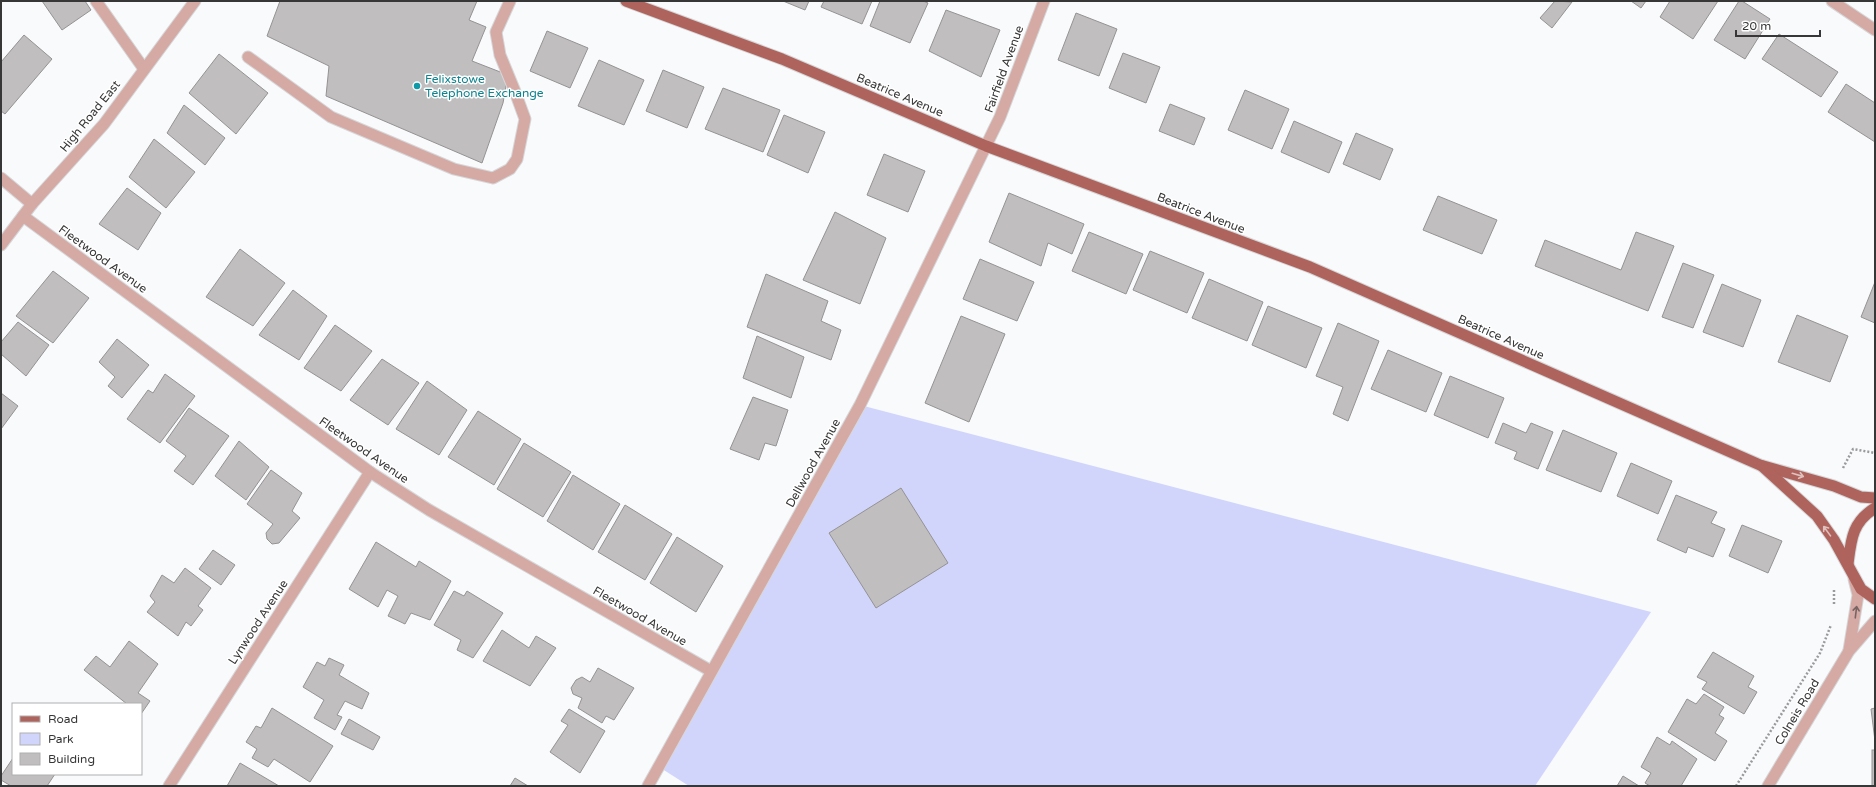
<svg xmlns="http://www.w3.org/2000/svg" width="1876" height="787" font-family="'Varela Round',sans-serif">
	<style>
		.green { fill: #d1d5fc }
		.building { fill: #c1bebf; stroke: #949293 }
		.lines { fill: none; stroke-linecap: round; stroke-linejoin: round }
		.service-casing { stroke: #d6d7d9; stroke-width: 13 }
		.minor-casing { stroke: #d6d7d9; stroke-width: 13 }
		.tertiary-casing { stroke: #d6d7d9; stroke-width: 13 }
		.primary-casing { stroke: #d6d7d9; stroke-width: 13 }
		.path { stroke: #999a9b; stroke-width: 2.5; stroke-dasharray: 2 2; stroke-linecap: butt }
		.service { stroke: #d5a9a4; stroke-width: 11 }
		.minor { stroke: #d5a9a4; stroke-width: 11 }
		.tertiary { stroke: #d5a9a4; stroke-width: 11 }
		.primary { stroke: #af635d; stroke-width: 11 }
		.oneway { stroke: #dfc1be }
		.oneway2 { stroke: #766563 }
		.culture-dot { fill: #0f9aa8; stroke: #fff; stroke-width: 1.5 }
		.labels { text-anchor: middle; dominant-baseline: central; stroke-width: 3; stroke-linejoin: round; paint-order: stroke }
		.street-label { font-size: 12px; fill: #373738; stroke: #fff }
		.culture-label { font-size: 12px; fill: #0d838f; stroke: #fff; text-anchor: start }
	</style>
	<rect width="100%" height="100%" fill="#f9fafc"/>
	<path class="green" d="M860,405l791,207 -116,174h-846l-30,-19z"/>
	<g class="building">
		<path d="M42,1h43l6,9 -29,20z"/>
		<path d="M280,1h197l-8,19 17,7 -14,34 36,14 -5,28 -21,60 -156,-67 3,-30 -62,-30z"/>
		<path d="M783,1h26l-4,9z"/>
		<path d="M824,1h48l-10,23 -41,-17z"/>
		<path d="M880,1h43l5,2 -18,40 -40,-17z"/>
		<path d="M1555,1l17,1 -20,26 -12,-10z"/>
		<path d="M1631,1h15l-5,7z"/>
		<path d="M1670,1h48l-25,38 -33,-22z"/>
		<path d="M1739,1h3l28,18 -25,40 -31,-19z"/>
		<path d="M946,10l54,20 -19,47 -52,-26z"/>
		<path d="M1076,13l41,16 -18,47 -41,-16z"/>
		<path d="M547,31l41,17 -18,40 -40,-17z"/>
		<path d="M1779,34l59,38 -17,25 -59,-38z"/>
		<path d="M24,35l28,24 -47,55 -4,-3v-49z"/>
		<path d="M1123,53l37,14 -14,36 -37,-15z"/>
		<path d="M219,54l49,39 -32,41 -47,-41z"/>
		<path d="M599,60l45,20 -20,45 -46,-19z"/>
		<path d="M663,70l41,17 -17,41 -41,-17z"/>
		<path d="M1846,84l29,19v39l-47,-30z"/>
		<path d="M723,88l57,22 -17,42 -58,-23z"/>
		<path d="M1245,90l44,19 -17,40 -44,-19z"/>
		<path d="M1170,104l35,14 -11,27 -35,-14z"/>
		<path d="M184,105l41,33 -20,27 -38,-32z"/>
		<path d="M784,115l41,17 -17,41 -41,-18z"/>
		<path d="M1294,121l48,21 -13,31 -48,-21z"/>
		<path d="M1356,133l37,16 -13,31 -37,-16z"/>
		<path d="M154,139l41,33 -29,36 -37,-31z"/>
		<path d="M884,154l41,17 -17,41 -41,-17z"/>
		<path d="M127,188l34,25 -23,37 -39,-26z"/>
		<path d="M1009,193l75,31 -12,30 -24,-11 -7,23 -52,-24z"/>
		<path d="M1438,196l59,24 -15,34 -59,-24z"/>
		<path d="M835,212l51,26 -26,66 -57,-24z"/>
		<path d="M1089,232l54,22 -17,40 -54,-23z"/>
		<path d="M1636,232l38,14 -26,65 -113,-45 10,-26 76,30z"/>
		<path d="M240,249l45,34 -32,43 -47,-29z"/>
		<path d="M1150,251l54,22 -17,40 -54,-23z"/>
		<path d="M980,259l54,23 -17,39 -54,-22z"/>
		<path d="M1683,263l31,12 -21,53 -31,-11z"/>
		<path d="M53,271l36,27 -36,45 -37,-27z"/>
		<path d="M766,274l62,27 -7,20 20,9 -10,30 -84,-33z"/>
		<path d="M1209,279l54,23 -16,39 -55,-23z"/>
		<path d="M1875,282v41l-14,-6z"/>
		<path d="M1722,284l39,16 -18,47 -40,-15z"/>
		<path d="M293,290l34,26 -28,44 -40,-25z"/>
		<path d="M1268,306l54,22 -16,40 -54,-23z"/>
		<path d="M1797,315l51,21 -18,46 -52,-20z"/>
		<path d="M961,316l44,18 -36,88 -44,-19z"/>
		<path d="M18,322l31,23 -23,31 -25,-22v-12z"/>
		<path d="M1338,323l41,18 -31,80 -15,-7 10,-27 -27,-11z"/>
		<path d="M335,325l37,26 -31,40 -37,-23z"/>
		<path d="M757,336l47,21 -13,41 -48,-20z"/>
		<path d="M117,339l32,26 -27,33 -14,-12 7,-9 -16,-15z"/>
		<path d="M1388,350l54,23 -16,39 -55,-23z"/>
		<path d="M382,359l37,24 -31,42 -38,-25z"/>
		<path d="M165,374l30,22 -35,47 -33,-24 21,-29 5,3z"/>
		<path d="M1450,376l54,22 -16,40 -54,-23z"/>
		<path d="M427,381l40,29 -28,45 -43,-26z"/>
		<path d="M1,393l17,13 -17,23z"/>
		<path d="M753,397l35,13 -12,36 -11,-3 -6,17 -29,-11z"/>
		<path d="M189,408l40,28 -36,49 -19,-14 12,-15 -20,-15z"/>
		<path d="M478,411l43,28 -27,46 -46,-28z"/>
		<path d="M1503,423l23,10 5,-10 22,9 -15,37 -24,-10 3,-7 -22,-9z"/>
		<path d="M1563,430l54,23 -16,39 -55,-22z"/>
		<path d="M239,441l30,26 -23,33 -31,-24z"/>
		<path d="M524,443l47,29 -28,45 -46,-28z"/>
		<path d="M1631,463l41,18 -14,33 -41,-18z"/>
		<path d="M271,470l31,23 -10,18 8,7 -21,25 -7,1 -5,-5 -1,-6 7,-9 -26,-20z"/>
		<path d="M573,475l47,29 -27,46 -46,-29z"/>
		<path d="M901,488l47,75 -72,45 -47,-75z"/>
		<path d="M1676,495l41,17 -6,11 14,6 -12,28 -25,-10 -2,6 -29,-13z"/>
		<path d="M625,505l47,29 -27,46 -47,-28z"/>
		<path d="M1742,525l40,16 -14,32 -39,-17z"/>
		<path d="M677,537l46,29 -27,46 -46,-29z"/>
		<path d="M376,542l40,25 3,-6 32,20 -21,39 -19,-7 -6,11 -17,-8 10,-20 -11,-6 -9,17 -29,-18z"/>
		<path d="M213,550l22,15 -14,20 -22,-16z"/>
		<path d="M185,568l26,20 -13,18 5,4 -12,16 -5,-4 -8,14 -31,-24 8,-10 -5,-6 12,-21 12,8z"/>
		<path d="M454,591l10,5 3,-5 36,22 -30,45 -16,-8 4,-10 -27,-15z"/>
		<path d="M502,630l27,18 7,-12 20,12 -26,38 -47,-25z"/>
		<path d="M129,641l29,23 -20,29 12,8 -9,13v-10h-14l-43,-34 12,-14 14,11z"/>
		<path d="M1713,652l41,24 -6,11 9,5 -13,22 -42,-25 5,-7 -10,-5z"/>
		<path d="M329,658l15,7 -5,10 30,18 -7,16 -17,-8 -8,14 5,2 -7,13 -21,-12 10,-18 -21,-13 14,-25 8,4z"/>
		<path d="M598,668l36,20 -20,32 -8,-4 -4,7 -24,-15 4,-10 -9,-4 -2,-6 5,-8 6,-3 8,5z"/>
		<path d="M1704,694l20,13 -5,8 5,3 -9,15 12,8 -12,20 -47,-29 19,-33 9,5z"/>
		<path d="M272,708l61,38 -23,36 -36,-23 -6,8 -16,-9 5,-9 -11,-7 10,-16 5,2z"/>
		<path d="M1875,708v33l-4,-32z"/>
		<path d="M569,709l36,22 -25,42 -30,-21 18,-27 -7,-4z"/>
		<path d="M349,719l31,18 -7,13 -32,-16z"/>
		<path d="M1657,737l13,8 2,-4 25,18 -16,27h-31l-5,-3 6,-10 -10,-6z"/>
		<rect x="1872" y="750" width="3" height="36"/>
		<path d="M13,758v16h42l-8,12h-36l-10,-6v-4z"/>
		<path d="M240,763l39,23h-52z"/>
		<path d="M1623,776l16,10h-22z"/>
		<path d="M515,778l13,8h-18z"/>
	</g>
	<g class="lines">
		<g class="service-casing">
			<g id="service">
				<path d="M96,1l48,68"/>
				<path d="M248,57l83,60 123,52 39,9 17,-9 7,-10 8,-40 -11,-30 -14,-34 -4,-23 14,-31"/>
			</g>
		</g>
		<g class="minor-casing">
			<g id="minor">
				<path d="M1832,1l43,29"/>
				<path d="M1,178l31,26"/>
				<path d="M23,216l347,256 59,38 282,161"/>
				<path d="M1849,650l9,-55 -4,-16"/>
				<path d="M169,786l201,-314"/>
				<path d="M648,786l212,-381 140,-288 44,-116"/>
				<path d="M1768,786l81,-135 26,-30"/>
			</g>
		</g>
		<g class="tertiary-casing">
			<path id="tertiary" d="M1,245l31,-41 72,-80 91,-123"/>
		</g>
		<g class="primary-casing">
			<g id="primary">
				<path d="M626,1l156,58 204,87 324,121 450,198 74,21 27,11 14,1"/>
				<path d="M1762,466l55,50 17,24 27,49 14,10"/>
				<path d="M1848,564c3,-24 4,-42 27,-56"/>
			</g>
		</g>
		<g class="path">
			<path d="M1843,468l10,-19 22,4"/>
			<path d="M1834,590v15"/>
			<path d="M1736,786l84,-133 11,-28"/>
		</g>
		<use href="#service" class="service"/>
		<use href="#minor" class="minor"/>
		<use href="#tertiary" class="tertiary"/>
		<use href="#primary" class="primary"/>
	</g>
	<defs><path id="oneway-shaft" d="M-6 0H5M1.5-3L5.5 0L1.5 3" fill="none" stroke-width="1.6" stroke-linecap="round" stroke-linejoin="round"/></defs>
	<g class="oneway">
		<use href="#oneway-shaft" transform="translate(1798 475) rotate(16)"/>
		<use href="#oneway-shaft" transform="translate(1827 531) rotate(-126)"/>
	</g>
	<use class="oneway2" href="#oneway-shaft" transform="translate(1856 612) rotate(-83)"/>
	<circle class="culture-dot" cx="417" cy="86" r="4"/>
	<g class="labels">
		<g class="street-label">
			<text transform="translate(1004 69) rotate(-70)">Fairfield Avenue</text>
			<text transform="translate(900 95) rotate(23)">Beatrice Avenue</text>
			<text transform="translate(90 116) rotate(-51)">High Road East</text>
			<text transform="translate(1201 213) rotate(21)">Beatrice Avenue</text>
			<text transform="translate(103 259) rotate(36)">Fleetwood Avenue</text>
			<text transform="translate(1501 337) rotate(24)">Beatrice Avenue</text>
			<text transform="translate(364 450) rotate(35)">Fleetwood Avenue</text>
			<text transform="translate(813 463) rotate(-61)">Dellwood Avenue</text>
			<text transform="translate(640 616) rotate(30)">Fleetwood Avenue</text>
			<text transform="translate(258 622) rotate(-57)">Lynwood Avenue</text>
			<text transform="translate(1797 712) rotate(-59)">Colneis Road</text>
		</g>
		<g class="culture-label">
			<text x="425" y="79">Felixstowe<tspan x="425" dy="14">Telephone Exchange</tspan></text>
		</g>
	</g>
	<rect width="1876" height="787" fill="none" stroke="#373738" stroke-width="4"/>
	<rect x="12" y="703" width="130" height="72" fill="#ffffff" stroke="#afafaf"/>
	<rect x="20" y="716" width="20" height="6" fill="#af635d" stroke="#afafaf"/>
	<text x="48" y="723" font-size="12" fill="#373738">Road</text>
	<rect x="20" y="733" width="20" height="12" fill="#d1d5fc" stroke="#afafaf"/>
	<text x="48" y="743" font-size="12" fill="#373738">Park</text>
	<rect x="20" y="753" width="20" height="12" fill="#c1bebf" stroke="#afafaf"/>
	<text x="48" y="763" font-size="12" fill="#373738">Building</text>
	<path d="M1736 30v6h84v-6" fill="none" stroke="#373738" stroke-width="2"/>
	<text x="1742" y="30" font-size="12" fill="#373738" stroke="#ffffff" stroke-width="3" paint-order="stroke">20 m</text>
</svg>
